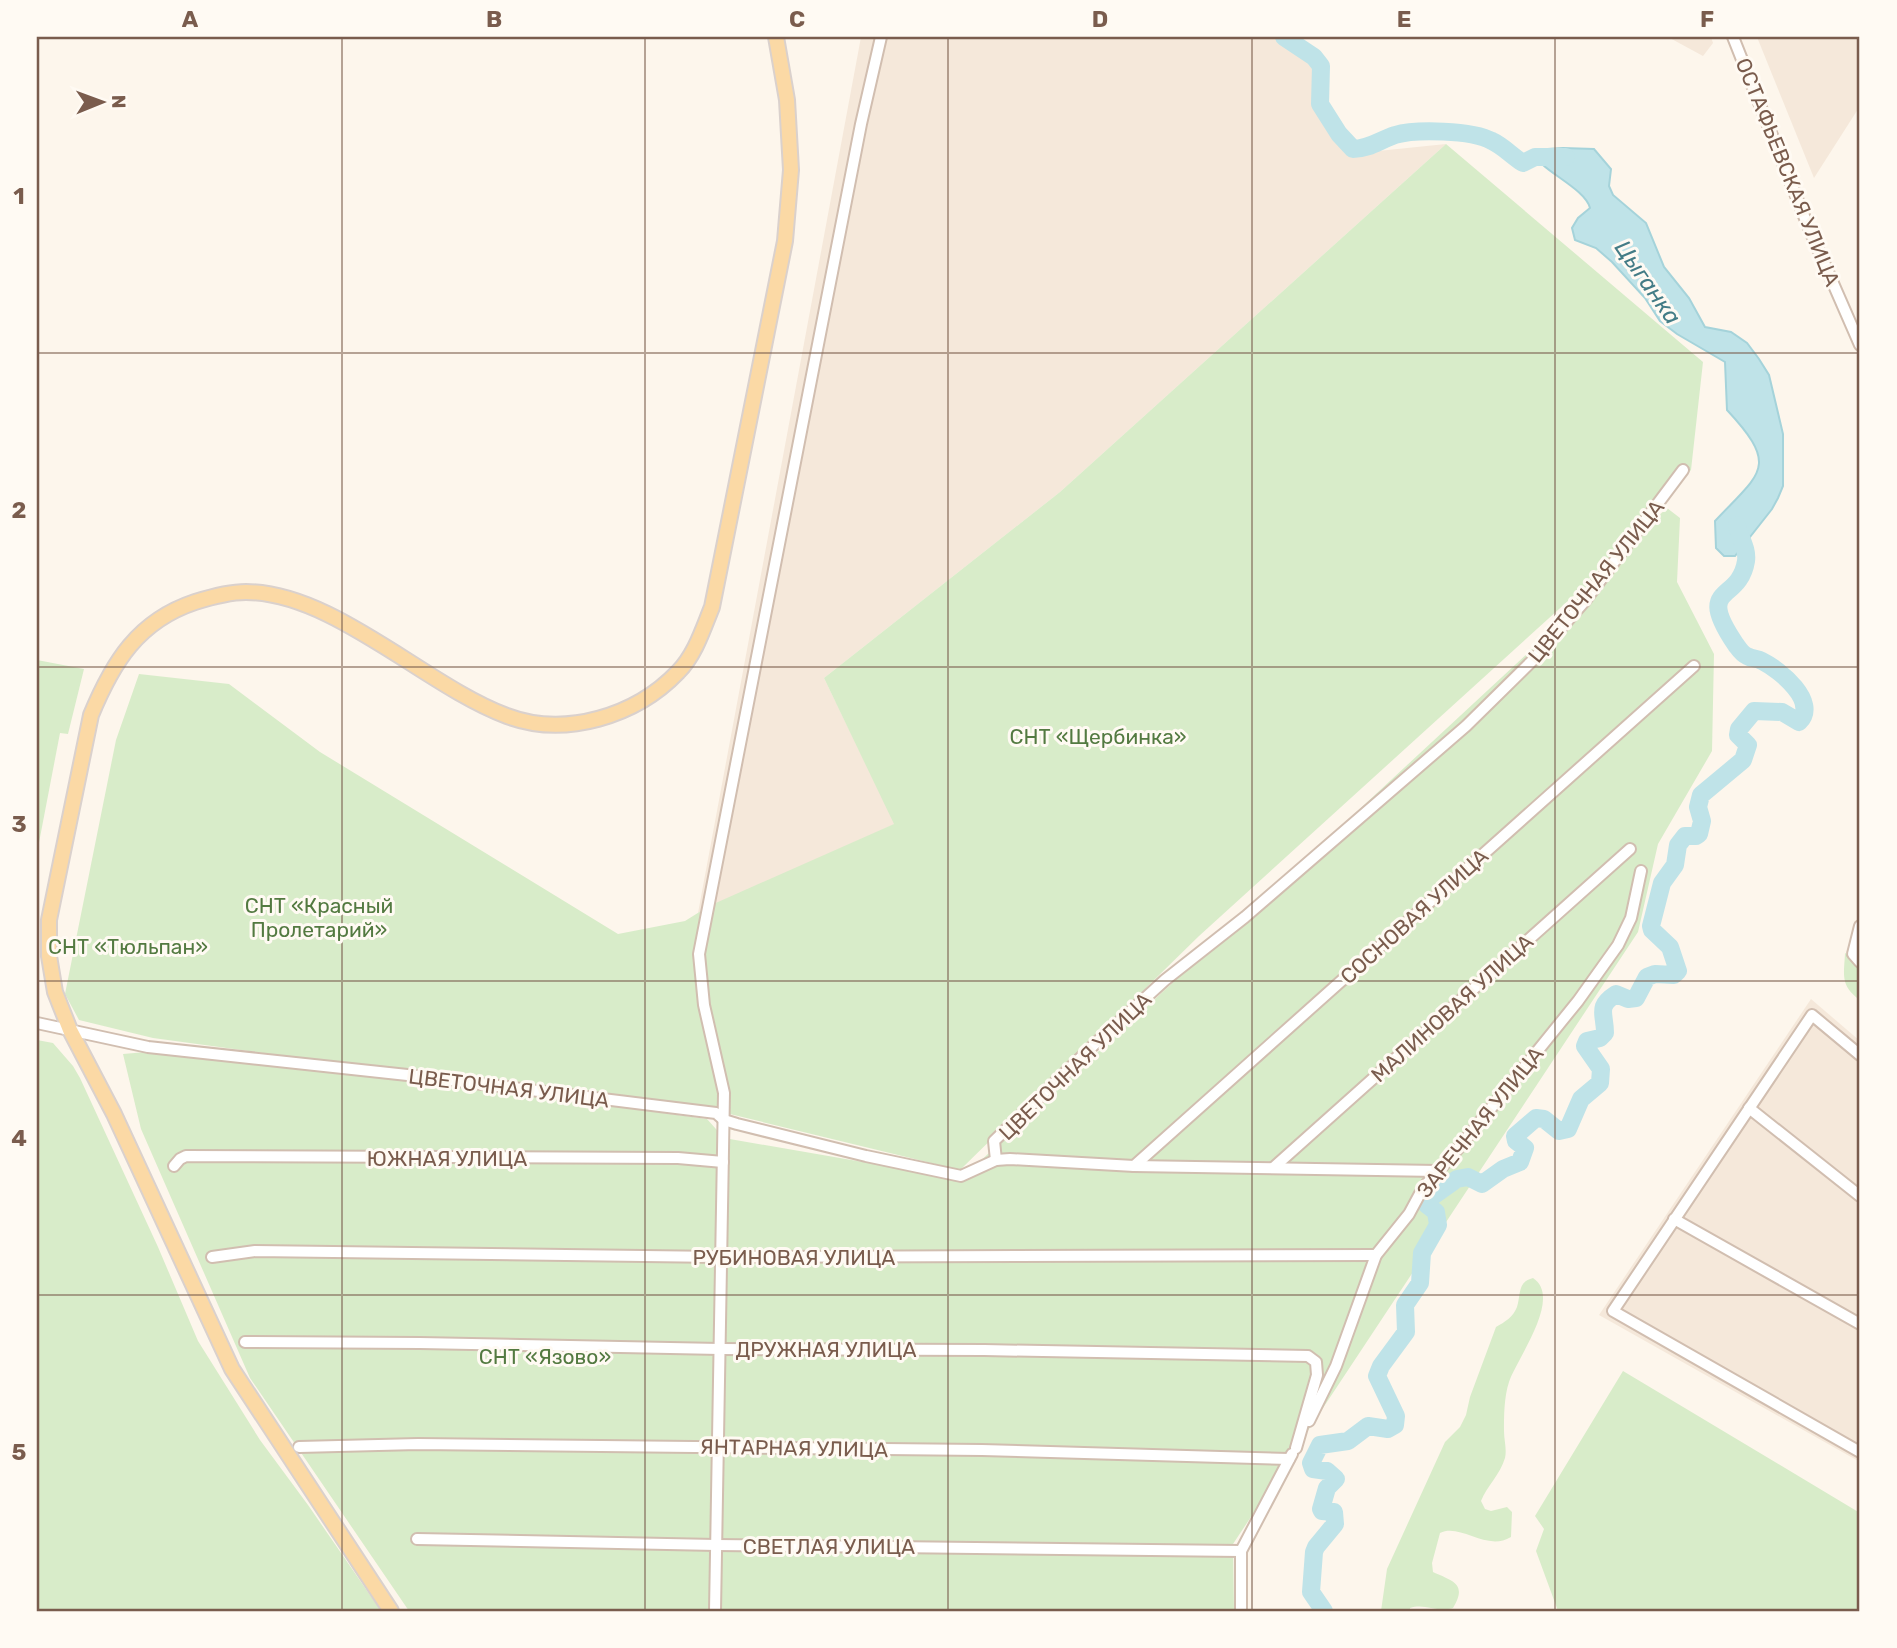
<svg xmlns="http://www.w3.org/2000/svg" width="1897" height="1648" font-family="Rubik,sans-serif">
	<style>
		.residential { fill: #f5e8da }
		.green { fill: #d8ecc9 }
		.water { fill: #bfe3e8; stroke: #a5d3da; stroke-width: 2 }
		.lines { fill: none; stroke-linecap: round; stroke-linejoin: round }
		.river { stroke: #bfe3e8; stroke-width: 18 }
		.minor-casing { stroke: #d1beb0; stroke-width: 14 }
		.major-casing { stroke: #dad1cd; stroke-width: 18 }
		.minor { stroke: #fff; stroke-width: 10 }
		.major { stroke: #fbd9a5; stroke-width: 14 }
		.grid { fill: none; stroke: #7a5c4d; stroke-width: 2; stroke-opacity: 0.55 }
		.labels { text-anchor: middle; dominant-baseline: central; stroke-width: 6; stroke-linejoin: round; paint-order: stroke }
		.street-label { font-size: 21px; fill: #7a5c4d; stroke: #fffaf3 }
		.park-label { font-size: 21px; fill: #537a41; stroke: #fffaf3 }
		.water-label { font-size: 23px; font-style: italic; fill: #437c86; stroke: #fffaf3 }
		.neatline { fill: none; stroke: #7a5c4d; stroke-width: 2.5 }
		.grid-label { font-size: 23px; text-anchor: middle; font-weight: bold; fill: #7a5c4d }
	</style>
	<rect width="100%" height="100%" fill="#fdf6ec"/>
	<g class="residential">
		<path d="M861,37h417l37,30 -1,36 35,51 97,-10 -386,348 -236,186 71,146 -197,89z"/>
		<path d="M1668,37h43l2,6 -10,13z"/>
		<path d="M1757,37h103v69l-46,72z"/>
		<path d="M1811,999l49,42v421l-261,-147z"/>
	</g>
	<g class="green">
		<path d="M1446,144l257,218 -12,108 -109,116 85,-78 13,10 -3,64 37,72 -2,97 -54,93 -20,88 -405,612 1,67h-825l-159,-233 -109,-249 -18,-75 23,-2 387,43 174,24 17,19 237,41 610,-566 9,-23 -381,346 -239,234 -251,-61 -285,-34 -271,-37 -74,-18 -14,-26 51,-254 23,-66 90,10 91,68 298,182 67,-13 24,-15 185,-82 -70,-146 236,-186z"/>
		<path d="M37,660l47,9 -16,65 -8,-1 -23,120z"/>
		<path d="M1845,953l15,8v39c-20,-14 -16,-25 -15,-47z"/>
		<path d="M37,1040l16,3 20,23 7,12 78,169 40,94 62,99 48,65 73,106h-344z"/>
		<path d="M1533,1278c30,20 -16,80 -24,104 -5,15 -5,34 -5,49 0,9 3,18 1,27 -5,17 -18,28 -24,43l4,8 6,2 16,-4 5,5 -1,25c-25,15 -50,-14 -71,-4l-8,30 1,9c19,9 35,11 20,36 -16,5 -28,-5 -43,0v3h-29l6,-42 58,-127 15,-15 6,-12 4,-18 26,-70c9,-5 17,-10 21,-20 4,-12 0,-25 16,-29z"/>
		<path d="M1623,1371l237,142v98h-302l-22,-60 8,-22 -9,-13z"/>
	</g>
	<path class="water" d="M1563,148l31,1 17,20 -2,17 4,9 33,28 18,44 25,31 16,29 26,5 16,11 12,16 10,16 14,59v52l-5,12 -6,11 -37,47h-11l-8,-8 -1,-27c46,-49 65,-54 12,-111l-2,-48 -48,-28 -17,-13 -15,-23 -33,-36 -16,-14 -21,-8 -3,-12 6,-10 12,-10c-4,-16 -34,-31 -47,-43v-8l5,-8z"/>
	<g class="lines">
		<g class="river">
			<path d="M1284,37l30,20 7,9 -1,38 19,30 14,15c16,0 27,-9 42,-14 20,-6 77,-5 97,6 11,5 20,15 31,22l12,-6h31"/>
			<path d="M1324,1611l-13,-19 3,-40 2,-5 19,-23 -1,-12 -12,-1 -1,-2 6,-21 9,-9 -9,-8 -14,-2 -2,-6 9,-18 28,-4 20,-15 20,3 7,-4 1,-9 -19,-40 4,-10 25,-34 -1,-27 15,-22 2,-30 16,-28 -2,-13 -9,-7 -1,-4 31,-22 11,-2 14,7 21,-15 17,-7 5,-14 -9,-7 -1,-5 21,-18 8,1 15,12 9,-2 13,-30 19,-16 1,-14 -16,-23 2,-5 13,-3 5,-5c0,-20 -9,-26 11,-39l12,5 8,-1 11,-21 8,-3 19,1 4,-4 -8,-24 -18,-17 -1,-4 11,-43 13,-18 3,-20 7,-9h11l3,-2 3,-13 -4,-14 3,-12 42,-35 5,-15 -10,-10 1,-6 15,-18 28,1 17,10c20,-20 -19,-52 -37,-61 -5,-3 -10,-2 -15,-5 -5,-2 -8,-7 -11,-11 -42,-62 3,-41 10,-84 2,-13 -7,-24 -9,-36"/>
		</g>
		<g class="minor-casing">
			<g id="minor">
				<path d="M1733,37l75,189 52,119"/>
				<path d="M1860,926l-7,28 7,8"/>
				<path d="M37,1023l111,24 278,30 290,36 8,7 13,4 129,32 95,20 35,-16 14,-1 124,7 304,5"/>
				<path d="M1860,1055l-48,-40 -199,296 247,141"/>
				<path d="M1749,1108l111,88"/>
				<path d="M996,1160l-2,-19 103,-99 68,-62 80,-63 221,-191 67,-66 51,-58 99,-132"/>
				<path d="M174,1166l6,-7 6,-3 492,2 45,4"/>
				<path d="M1134,1166l560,-500"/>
				<path d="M1273,1168l357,-319"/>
				<path d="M1674,1219l186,105"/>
				<path d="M212,1257l43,-6 466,6 655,-2"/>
				<path d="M245,1342l175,1 300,6 264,1 324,6 8,6 1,13 -21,73"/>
				<path d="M1309,1421l27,-55 40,-111 33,-41 14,-26 39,-44 116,-143 40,-56 13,-27 10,-47"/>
				<path d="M299,1447l119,-3 564,6 307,9"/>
				<path d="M417,1539l299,6 525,6"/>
				<path d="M715,1611l9,-518 -20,-88 -5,-51 162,-830 20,-87"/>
				<path d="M1241,1611v-60l51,-97"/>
			</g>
		</g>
		<g class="major-casing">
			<path id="major" d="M391,1611l-159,-242 -118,-255 -44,-84 -15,-38 -6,-36v-36l42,-205c22,-53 47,-94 104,-113 16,-5 34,-10 51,-10 87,0 180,94 261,124 58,22 129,0 171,-44 17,-17 25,-43 34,-65l73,-366 6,-71 -4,-70 -11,-63"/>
		</g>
		<use href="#minor" class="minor"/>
		<use href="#major" class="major"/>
	</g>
	<path class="grid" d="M342,37v1574M645,37v1574M948,37v1574M1252,37v1574M1555,37v1574M37,353h1823M37,667h1823M37,981h1823M37,1295h1823"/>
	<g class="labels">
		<g class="street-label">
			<text transform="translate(1788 172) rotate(68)">ОСТАФЬЕВСКАЯ УЛИЦА</text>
			<text transform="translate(1596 581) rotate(-51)">ЦВЕТОЧНАЯ УЛИЦА</text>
			<text transform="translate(1414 916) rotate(-42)">СОСНОВАЯ УЛИЦА</text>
			<text transform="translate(1452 1008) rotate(-42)">МАЛИНОВАЯ УЛИЦА</text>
			<text transform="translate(1075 1066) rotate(-44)">ЦВЕТОЧНАЯ УЛИЦА</text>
			<text transform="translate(509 1088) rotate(7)">ЦВЕТОЧНАЯ УЛИЦА</text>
			<text transform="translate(1480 1122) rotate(-51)">ЗАРЕЧНАЯ УЛИЦА</text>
			<text x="447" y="1158">ЮЖНАЯ УЛИЦА</text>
			<text x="794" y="1257">РУБИНОВАЯ УЛИЦА</text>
			<text x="826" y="1349">ДРУЖНАЯ УЛИЦА</text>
			<text transform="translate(794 1448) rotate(1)">ЯНТАРНАЯ УЛИЦА</text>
			<text x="829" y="1546">СВЕТЛАЯ УЛИЦА</text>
		</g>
		<g class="park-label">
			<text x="1098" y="736">СНТ «Щербинка»</text>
			<text x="319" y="905">СНТ «Красный<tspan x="319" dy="24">Пролетарий»</tspan></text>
			<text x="128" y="946">СНТ «Тюльпан»</text>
			<text x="545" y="1356">СНТ «Язово»</text>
		</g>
		<g class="water-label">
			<text transform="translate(1648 282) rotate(55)">Цыганка</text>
		</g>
	</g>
	<rect width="1897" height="1648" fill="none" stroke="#fffaf3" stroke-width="77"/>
	<g transform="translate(102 102) rotate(89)" stroke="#fffaf3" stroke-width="5" paint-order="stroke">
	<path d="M0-5L12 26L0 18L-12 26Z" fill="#7a5c4d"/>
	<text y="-10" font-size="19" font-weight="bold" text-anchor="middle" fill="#7a5c4d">N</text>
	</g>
	<rect x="38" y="38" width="1820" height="1572" class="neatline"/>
	<g class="grid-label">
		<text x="190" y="27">A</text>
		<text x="494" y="27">B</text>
		<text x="797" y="27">C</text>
		<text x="1100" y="27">D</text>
		<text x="1404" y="27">E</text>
		<text x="1707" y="27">F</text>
		<text x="19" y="204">1</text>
		<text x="19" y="518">2</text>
		<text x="19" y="832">3</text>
		<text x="19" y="1146">4</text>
		<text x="19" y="1460">5</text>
	</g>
</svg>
